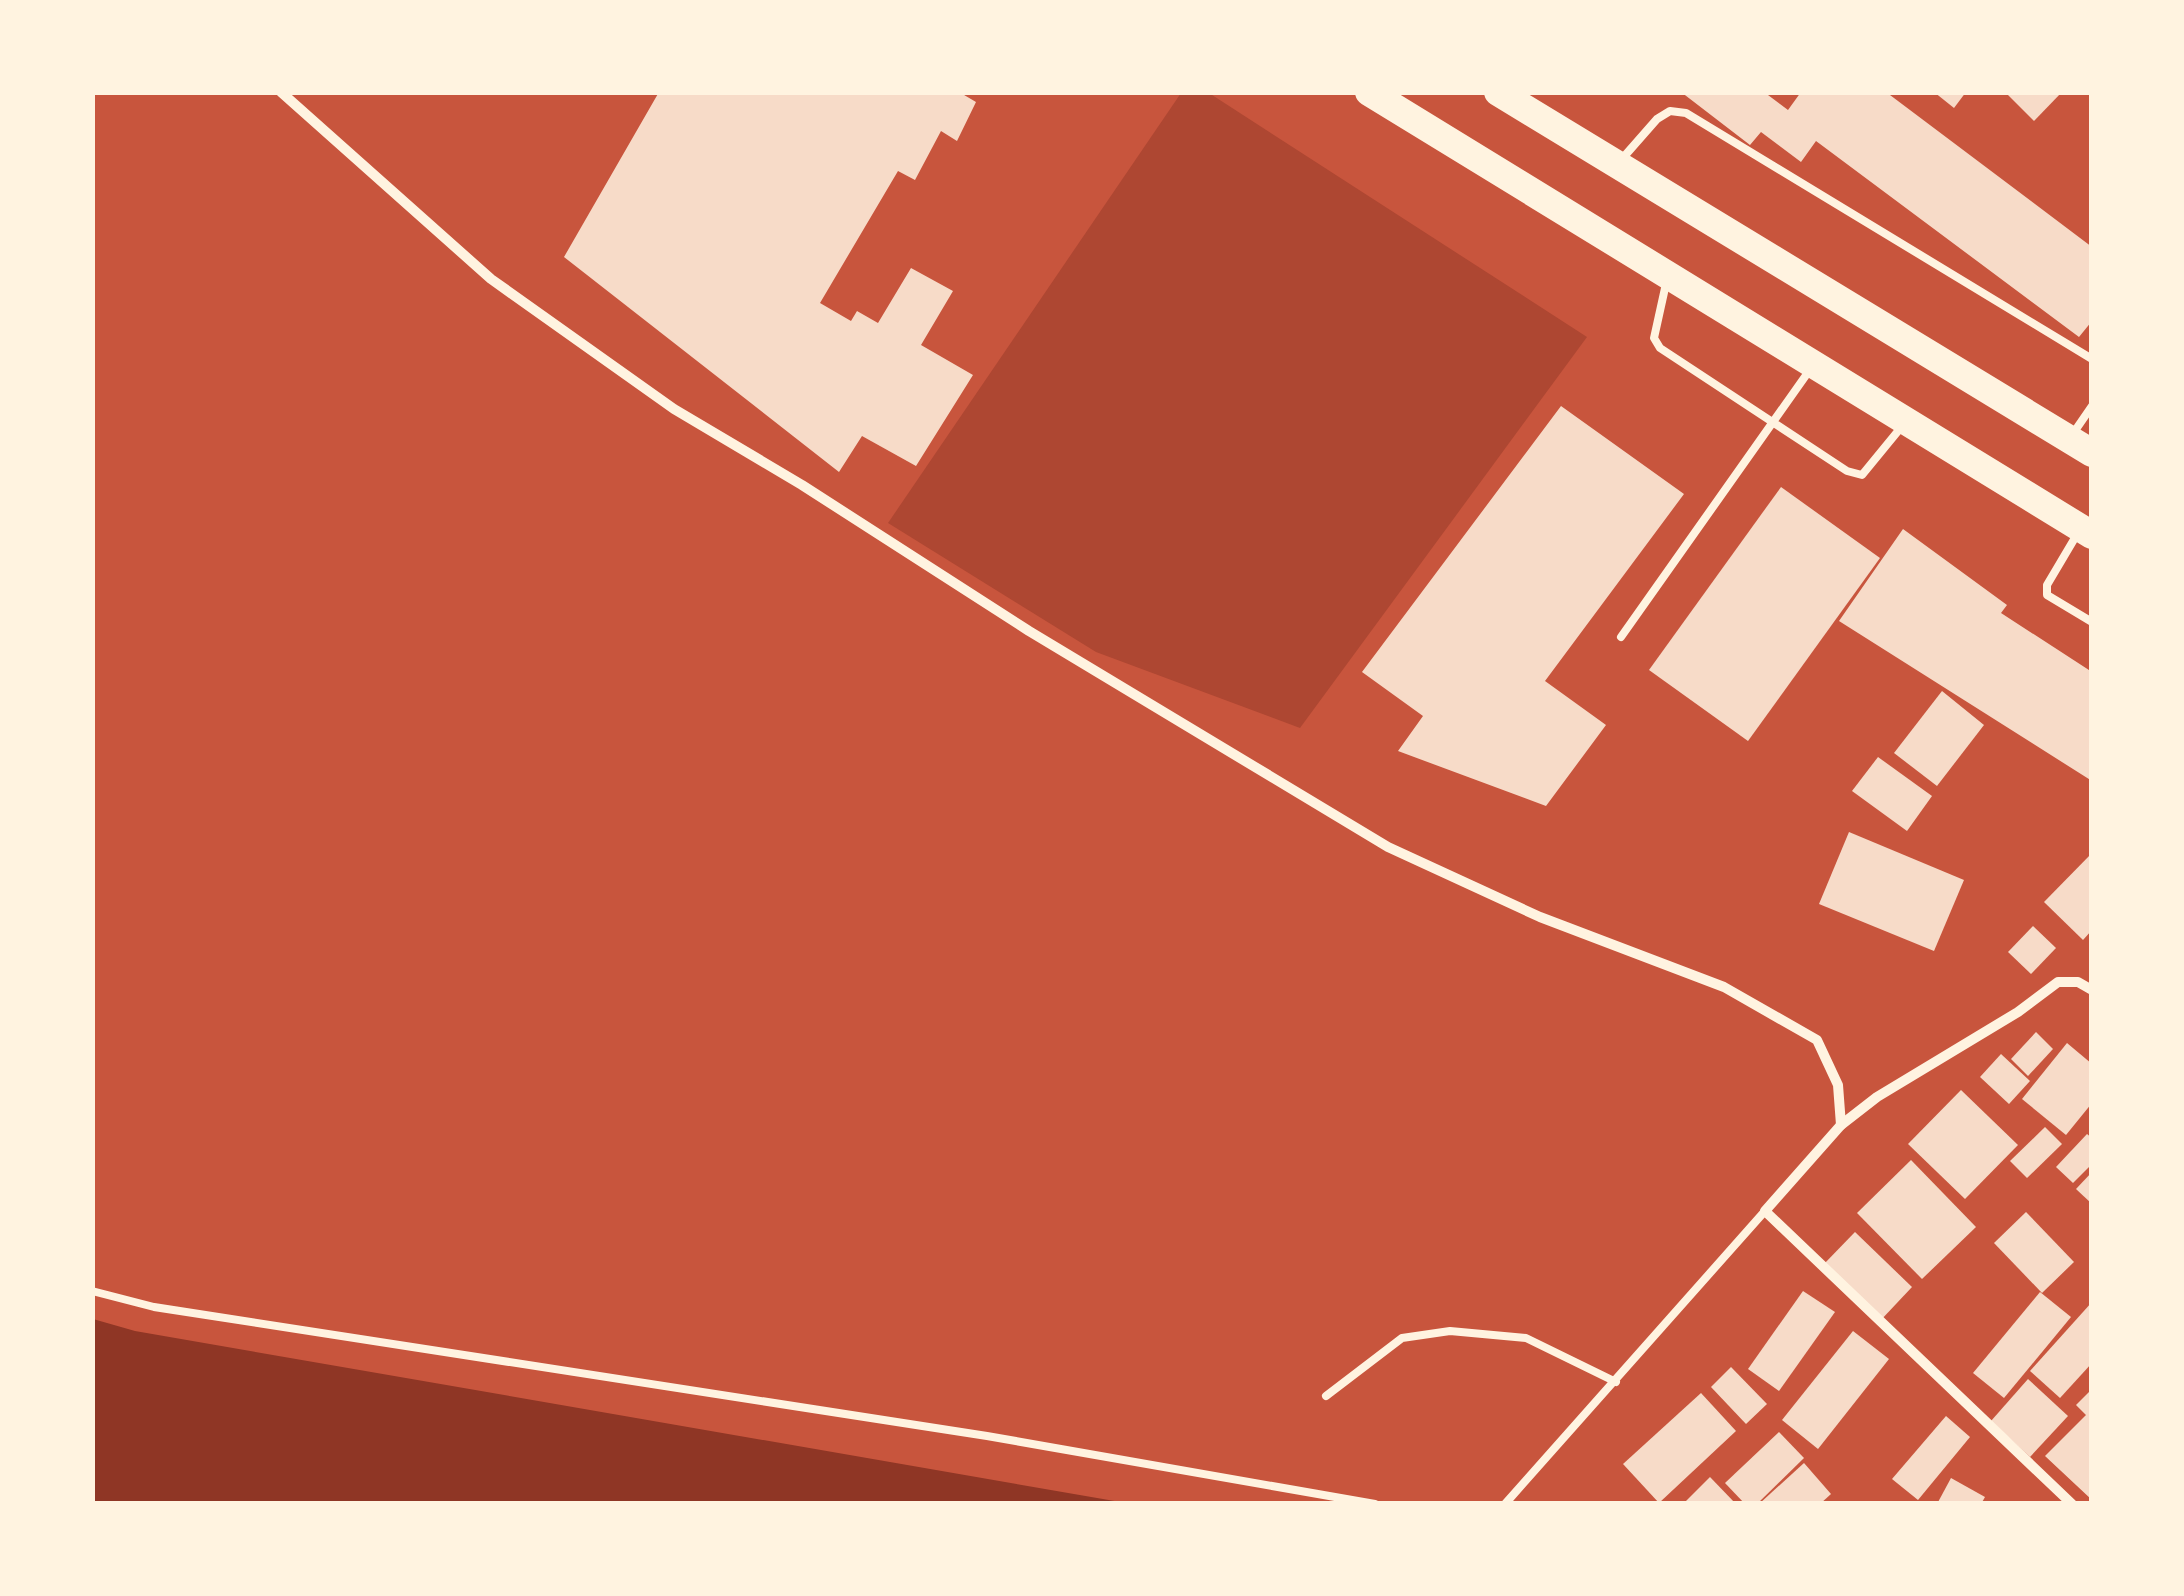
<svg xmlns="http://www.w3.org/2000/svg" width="2184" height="1596" font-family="'Alegreya Sans',sans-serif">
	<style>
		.green { fill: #ae4732 }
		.water { fill: #8f3625 }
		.building { fill: #f7dbc8 }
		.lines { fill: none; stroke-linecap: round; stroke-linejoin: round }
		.service { stroke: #fff3e0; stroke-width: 8 }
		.minor { stroke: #fff3e0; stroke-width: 10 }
		.trunk { stroke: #fff3e0; stroke-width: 28 }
	</style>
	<rect width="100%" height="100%" fill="#c8553d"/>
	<path class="green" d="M1181,93h28l378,244 -287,391 -204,-76 -208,-129z"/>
	<path class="water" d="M93,1319l42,12 991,172h-1033z"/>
	<g class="building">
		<path d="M659,92h300l17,10 -19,39 -16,-10 -26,49 -17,-9 -78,132 31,18 6,-10 21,12 33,-55 42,23 -32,54 52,30 -57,91 -54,-30 -23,36 -275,-215z"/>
		<path d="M1681,92h83l24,18 13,-18h85l206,155v74l-13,16 -263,-196 -15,21 -40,-30 -11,13z"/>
		<path d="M1934,92h32l-12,16z"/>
		<path d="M2005,92h57l-28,29z"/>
		<path d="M1561,406l123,88 -139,187 61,44 -60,81 -148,-55 25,-35 -61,-44z"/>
		<path d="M1781,487l99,71 -132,183 -99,-71z"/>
		<path d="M1903,529l104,76 -6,8 91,59v109l-253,-160z"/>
		<path d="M1942,691l42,34 -47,61 -43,-33z"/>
		<path d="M1878,757l54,39 -25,35 -55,-40z"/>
		<path d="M1849,832l115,48 -30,71 -115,-47z"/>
		<path d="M2092,853v77l-9,10 -39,-38z"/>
		<path d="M2033,926l23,22 -25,26 -23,-22z"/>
		<path d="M2036,1032l17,17 -25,27 -17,-17z"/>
		<path d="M2067,1043l25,21v39l-26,32 -44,-36z"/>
		<path d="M2001,1054l29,27 -21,23 -29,-27z"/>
		<path d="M1961,1090l57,55 -53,54 -57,-55z"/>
		<path d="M2045,1127l17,17 -35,34 -17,-17z"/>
		<path d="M2087,1134l5,4v26l-19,19 -17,-16z"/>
		<path d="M1911,1160l65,67 -54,52 -65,-66z"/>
		<path d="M2092,1172v32l-16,-15z"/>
		<path d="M2026,1212l48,50 -32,31 -48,-50z"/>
		<path d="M1855,1232l57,55 -32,34 -57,-56z"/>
		<path d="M1803,1291l32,21 -56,79 -31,-22z"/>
		<path d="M2040,1292l31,25 -67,81 -31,-25z"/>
		<path d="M2092,1302v61l-32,35 -30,-27z"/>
		<path d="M1853,1331l36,28 -71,90 -36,-29z"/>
		<path d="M1731,1367l36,37 -21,20 -35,-37z"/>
		<path d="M2028,1379l40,37 -38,41 -39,-36z"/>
		<path d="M2092,1389v111l-47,-44 41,-41 -10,-10z"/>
		<path d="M1701,1393l35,38 -77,72 -36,-39z"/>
		<path d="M1946,1416l24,21 -52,63 -26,-21z"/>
		<path d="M1779,1432l25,26 -47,46h-12l-20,-21z"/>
		<path d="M1804,1463l27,31 -11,10h-61z"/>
		<path d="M1710,1477l26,27h-53z"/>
		<path d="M1951,1478l34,19 -4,7h-44z"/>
	</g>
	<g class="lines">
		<g class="service">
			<path d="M1621,160l36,-41 13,-8 16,2 406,246"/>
			<path d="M1667,279l-13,59 6,10 187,123 15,4 41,-50"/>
			<path d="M2072,435l20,-29"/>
			<path d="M2079,531l-32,54v10l45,27"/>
			<path d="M1621,637l188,-266"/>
			<path d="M92,1291l62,16 833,129 388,68"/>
			<path d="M1326,1396l76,-58 48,-7 76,7 90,44"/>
			<path d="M1505,1504l260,-293"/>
		</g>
		<g class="minor">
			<path d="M281,92l210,187 183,130 128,76 227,146 359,216 152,70 184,70 93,53 21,45 3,40"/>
			<path d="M2072,1504l-307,-293 76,-86 36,-28 141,-85 40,-30h20l14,8"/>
		</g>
		<g class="trunk">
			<path d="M1369,92l723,443"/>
			<path d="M1498,92l594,361"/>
		</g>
	</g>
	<rect width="2184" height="1596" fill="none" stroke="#fff3e0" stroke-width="190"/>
</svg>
